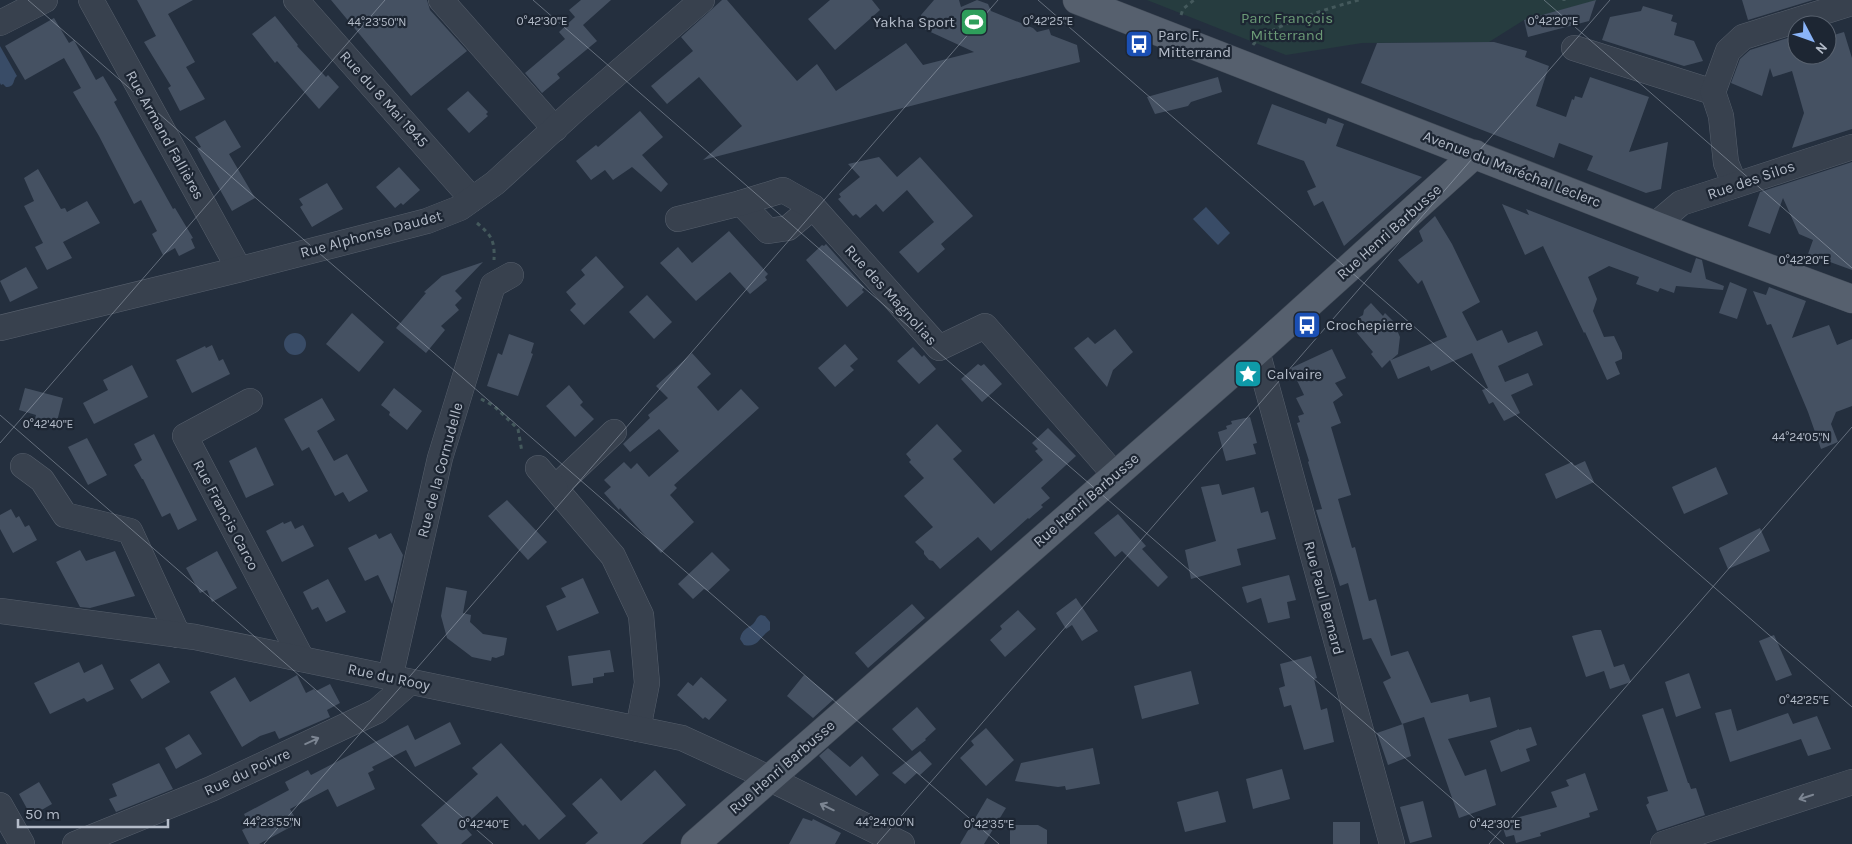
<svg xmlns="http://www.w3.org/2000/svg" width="1852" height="844" font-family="Karla,sans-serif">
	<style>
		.green { fill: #263c3f }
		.water { fill: #394c67 }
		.building { fill: #455162 }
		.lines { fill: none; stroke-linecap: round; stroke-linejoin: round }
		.minor-casing { stroke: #565f6c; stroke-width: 26 }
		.major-casing { stroke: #414a57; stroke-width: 29 }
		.path { stroke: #44595c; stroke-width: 3; stroke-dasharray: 4 4; stroke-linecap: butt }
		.minor { stroke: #38414e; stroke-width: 25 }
		.major { stroke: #56606e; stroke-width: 28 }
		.oneway { stroke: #7c8592 }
		.ticks { fill: none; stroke: #b4bcc9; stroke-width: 1; stroke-opacity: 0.45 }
		.labels { text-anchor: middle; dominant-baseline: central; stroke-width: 4.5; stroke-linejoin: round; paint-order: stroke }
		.park-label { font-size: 15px; fill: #6b9a76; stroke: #1d2633 }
		.poi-label { font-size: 15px; fill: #b4bcc9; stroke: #1d2633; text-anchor: start }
		.street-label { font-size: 15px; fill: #b4bcc9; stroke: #1d2633 }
		.ticks-label { font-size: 12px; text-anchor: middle; fill: #b4bcc9; stroke: #1d2633; stroke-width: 4.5; stroke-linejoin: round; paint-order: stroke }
	</style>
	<rect width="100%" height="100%" fill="#242f3e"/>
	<path class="green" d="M1147,0h451l-74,20 -35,22 -127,1 -76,12z"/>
	<g class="water">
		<path d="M0,46l17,30c-5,4 -1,11 -11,11l-3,-3 -2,1 -1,-2z"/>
		<path d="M1206,207l24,26 -12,12 -25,-26z"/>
		<circle cx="295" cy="344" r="11"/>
		<path d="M761,615l4,1 5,6v8c-11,7 -11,18 -26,15l-4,-6c2,-10 7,-10 13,-15 4,-4 3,-7 8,-9z"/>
	</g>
	<g class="building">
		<path d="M137,0h56l-25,14 27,48 -9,5 19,32 -25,12 -12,-23 3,-2 -27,-44 12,-6z"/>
		<path d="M331,0h96l3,10 37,41 -56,45z"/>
		<path d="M581,0h30l-28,25 14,16 -40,33 3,4 -18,15 -17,-20 40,-34 -6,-7 16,-15 -6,-7z"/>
		<path d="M722,0h5l70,81 20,-17 19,27 70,-48 17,22 51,-13 -52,-24 -1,-13 13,-15h25l2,7 16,-7 11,4 3,7 42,17 4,4 12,-3 2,6 26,10 3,17 -377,98 39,-34 -43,-49 -32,27 -16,-18 42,-35 -12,-14z"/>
		<path d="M830,0h42l8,10 -45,40 -27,-31z"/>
		<path d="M1596,0l-7,21 -61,16 -4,-17z"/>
		<path d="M1742,0h71l-65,20z"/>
		<path d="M1643,6l30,9 -2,6 6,2 -3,12 20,6 9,20 -19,5 -82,-26 8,-23 31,-6z"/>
		<path d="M275,16l23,29 -1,1 29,31 2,-2 11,12 -20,22 -42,-48 -2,2 -23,-29z"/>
		<path d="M54,18l15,25 5,-3 22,40 7,-4 14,24 -3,2 25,46 34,61 2,-1 18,30 -2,1 4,9 -16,8 -4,-8 -12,7 -11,-21 5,-3 -16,-31 -7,4 -35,-68 -26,-44 8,-4 -17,-30 -39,22 -20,-34z"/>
		<path d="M1844,32l8,26v71l-60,19 12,-35 -12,-42 -19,6 -3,-9 -8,28 -31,-13 9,-24 10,-9 47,-15v20h30v-18z"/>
		<path d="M1494,42l33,9 -2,6 24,9 -13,40 30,11 6,-18 2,1 1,-4 7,2 8,-21 59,20 -20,55 39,-10 -7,47 -15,4 -59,-23 6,-14 -34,-13 -5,15 -193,-75 16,-40z"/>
		<path d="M1218,77l4,15 -31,10 -3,4 -33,8 -8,-17z"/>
		<path d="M468,91l20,21 -2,2 2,2 -19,17 -22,-24z"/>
		<path d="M1272,104l54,20 2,-6 16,6 -8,22 86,31 -78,69 -21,-45 -9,5 -7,-15 9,-4 -12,-26 -47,-17z"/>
		<path d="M640,111l23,26 -21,18 26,29 -7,8 -29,-25 -19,13 -8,-10 -14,10 -15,-19 20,-16 2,2z"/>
		<path d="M225,120l16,27 -12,7 26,44 -23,13 -35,-62 4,-2 -6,-10z"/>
		<path d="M879,157l18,20 23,-20 53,59 -32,28 4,5 -27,24 -19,-21 35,-30 -27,-32 -24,22 -7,-8 -16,14 -4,-4 -3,2 -15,-17 3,-2 -2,-3 21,-17 -12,-13z"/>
		<path d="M1852,162v108l-44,-16 5,-14 -14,-6 -16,-36 -13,36 -22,-8 12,-34z"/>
		<path d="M399,167l21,23 -17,15 -2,-2 -6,5 -19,-21z"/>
		<path d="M38,169l23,40 4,-1 2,4 20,-11 13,22 -37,19 9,16 -25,12 -12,-23 8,-4 -19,-37 10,-5 -10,-23z"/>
		<path d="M327,183l16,26 -31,18 -12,-20 3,-2 -4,-6z"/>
		<path d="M1502,204l27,11 -3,-6 165,64 5,-15 6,2 4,19 18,7 -1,4 -47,-4 -2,7 -14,-5 -2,4 -22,-8 3,-7 -30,-11 -21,11 9,22 -4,12 11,26 10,-1 8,17v6l-7,3 5,12 -13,6 -22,-48 -1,1 -41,-87 -18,9z"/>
		<path d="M1435,216l17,28 28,58 -18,10 15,29 25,-11 6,13 29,-12 6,14 -45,21 7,16 23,-9 5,12 -22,10 9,18 -16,8 -11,-19 -4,2 -7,-14 6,-2 -16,-35 -41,18 -2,-5 -31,13 -8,-19 -8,8 -11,-14 2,-2 -16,-19v-7l5,-3 -4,-5 5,-3 1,-5 7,-7 12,13 2,-3 8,8 7,16 -2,17 -7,6 56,-23 -25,-57 -4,4 -20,-24 25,-19 -4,-10z"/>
		<path d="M729,231l39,43 -3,3 2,3 -17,14 -20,-22 -34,29 -36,-38 18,-16 14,16z"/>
		<path d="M826,244l38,43 -2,3 2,2 -17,15 -41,-47 16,-15 2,1z"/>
		<path d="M596,256l28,31 -40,38 -14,-15 6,-6 -10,-12 19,-17 -4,-5z"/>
		<path d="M483,262l-28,29 7,7 -7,7 4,5 -18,16 4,4 -19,23 -30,-25 30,-35 -2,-1 18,-16z"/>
		<path d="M26,267l12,21 -28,14 -10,-21z"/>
		<path d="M1730,282l17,7 -10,30 -18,-6z"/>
		<path d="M1769,287l37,14 -14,37 37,-13 8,20 15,-6v67l-16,6 -5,12 7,18 -17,7 -13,-37 -37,-88 -4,1 -14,-34 13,4z"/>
		<path d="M647,295l25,27 -18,17 -25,-27z"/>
		<path d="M352,313l32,29 -25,30 -33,-28z"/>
		<path d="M1115,329l18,23 -20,18 -6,17 -33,-39 14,-11 7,7z"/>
		<path d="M509,334l25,9 -3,10 2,1 -15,42 -31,-10 11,-33 4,2z"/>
		<path d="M845,344l13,15 -8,7 4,4 -19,17 -17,-19z"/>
		<path d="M212,345l7,16 4,-2 7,15 -38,19 -16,-33 29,-14 1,2z"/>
		<path d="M913,347l9,10 2,-2 12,14 -17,15 -22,-23z"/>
		<path d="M1332,349l14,29 -11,5 8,12 -10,7 8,21 -10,4 20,68 -13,4 14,49 3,-1 14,54 7,-2 15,57 17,-5 23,52 37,-9 2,8 20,-5 7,30 -49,12 17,37 21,-7 10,36 -37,13 -35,-101 -22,7 -19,-42 8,-4 -20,-40 -8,2 -15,-57 -8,3 -24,-76 6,-1 -14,-47 1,-1 -12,-38 3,-1 -2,-6 6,-2 -8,-16 8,-3 -13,-27z"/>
		<path d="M692,353l19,21 -14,13 21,24 23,-22 18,19 -85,77 3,3 -7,7 24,27 -33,31 -41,-45 -1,2 -15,-17 7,-6 -7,-7 20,-18 7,7 6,-6 12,14 30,-26 -20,-22 -29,23 -7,-8 27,-26 -2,-3 20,-17 -12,-12z"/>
		<path d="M978,364l3,2 3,-2 18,20 -20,18 -21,-23z"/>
		<path d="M132,365l16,32 -54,27 -11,-21 25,-13 -5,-10z"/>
		<path d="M569,385l14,17 -3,3 14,14 -19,18 -29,-31z"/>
		<path d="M25,388l38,10 -8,31 -21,-6 2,-8 -17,-5z"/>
		<path d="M394,388l28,23 -15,19 -18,-15 1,-3 -9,-7z"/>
		<path d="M322,398l13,22 -18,11 17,30 13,-7 21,37 -19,11 -6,-10 -8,4 -26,-49 -7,4 -18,-32z"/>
		<path d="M1250,417l7,26 -4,1 3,10 -30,7 -8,-29 9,-3 -1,-3 6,-2 -1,-3z"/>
		<path d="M937,424l25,27 -9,8 41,45 49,-44 -8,-9 3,-2 -6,-6 16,-15 28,28 -35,32 9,10 -9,7 2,2 -14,12 -1,-1 -37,33 -13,-14 -38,32 -7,-8 -4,-1 -5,-6v-3l-9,-9 18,-15 -29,-31 20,-18 -15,-16 2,-2 -5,-6z"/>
		<path d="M154,434l43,86 -19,10 -8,-17 -8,4 -19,-38h-1l-8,-14 8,-5 -8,-16z"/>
		<path d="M87,438l20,37 -19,10 -20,-38z"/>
		<path d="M256,447l18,38 -28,13 -17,-37z"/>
		<path d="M1585,461l9,21 -38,17 -11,-25 27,-12 2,4z"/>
		<path d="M1716,467l12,27 -44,20 -12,-27z"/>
		<path d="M1219,484l3,11 32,-8 7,26 7,-2 8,28 -39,10 4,16 -50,14 -6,-29 31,-9 -15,-54z"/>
		<path d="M507,500l40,42 -19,18 -40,-44z"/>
		<path d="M11,509l5,9 3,-2 6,11 4,-2 8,15 -24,13 -13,-24v-14z"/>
		<path d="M1118,514l28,32 -4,3 26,28 -10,10 -36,-36 -7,6 -21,-24z"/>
		<path d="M291,521l4,8 8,-4 11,21 -32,16 -16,-31 17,-9 1,2z"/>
		<path d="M1760,528l10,23 -42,18 -9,-21z"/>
		<path d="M391,533l12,22 -11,49 -14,-29 -13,6 -17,-33 28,-14 3,5z"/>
		<path d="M80,550l6,11 29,-10 20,45 -45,12 -10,-1 -24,-45z"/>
		<path d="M217,551l20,37 -25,14 -5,-12 -7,3 -14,-25z"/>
		<path d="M712,552l18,18 -22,21 -4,-2 -11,10 -15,-15z"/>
		<path d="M1289,575l7,25 -9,2 3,16 -22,5 -7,-25 -14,5 -5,-16z"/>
		<path d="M583,578l16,35 -42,18 -11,-25 20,-9 -5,-9z"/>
		<path d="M328,579l18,33 -20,10 -8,-15 -6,3 -9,-18z"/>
		<path d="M446,587l21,4 -4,22 8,2 -1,7 13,12 24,4 -3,17 -8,3 -4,-1 -1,4 -19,-4 -25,-19 -6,-22z"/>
		<path d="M1076,598l22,33 -16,10 -10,-16 -6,4 -10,-16z"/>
		<path d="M912,604l13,14 -57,50 -13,-15z"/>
		<path d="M1018,610l18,19 -31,28 -15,-17 12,-11 -2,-3z"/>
		<path d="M1595,630h6l13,37 10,-3 7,18 -21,7 -6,-18 -18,6 -14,-41z"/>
		<path d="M1774,635l18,40 -16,6 -17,-40z"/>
		<path d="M610,650l4,22 -10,1v3l-11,2v5l-21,3 -4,-30z"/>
		<path d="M1311,656l6,22 -3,1 7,31 6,-2 7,34 -30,8 -13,-45 -7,2 -5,-19 6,-2 -5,-22z"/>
		<path d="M79,662l5,11 18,-9 12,25 -27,13 -3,-4 -34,16 -16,-31z"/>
		<path d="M159,663l11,19 -28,17 -12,-19z"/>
		<path d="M1191,671l8,33 -57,15 -8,-33z"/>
		<path d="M1689,673l12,35 -25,9 -11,-35z"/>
		<path d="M297,675l9,18 8,-4 2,2 14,-7 10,19 -13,7 3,7 -51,22 -4,-8 -15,5 -18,11 -32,-55 25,-15 15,25z"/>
		<path d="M804,675l30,24 -21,19 -26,-22z"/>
		<path d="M701,677l26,23 -18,20 -4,-3 -2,2 -26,-24 11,-13 5,4z"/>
		<path d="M917,707l19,22 -11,10 1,1 -14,11 -20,-22z"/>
		<path d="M1663,708l25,75h1l2,6 5,-1 9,27 -48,16 -11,-26 3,-2 -2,-6 21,-6 -26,-76z"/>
		<path d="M1731,709l6,22 51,-18 5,11 24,-8 14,33 -23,7 -7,-17 -71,23 -15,-49z"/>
		<path d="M450,722l11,22 -46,23 -9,-17 -34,17 2,3 -6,3 7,16 -38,18 -9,-18 -38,20 8,14 -39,21h-10l-7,-14 8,-4 -6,-12 45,-24 -4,-8 23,-12 3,5 97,-50 7,15z"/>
		<path d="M1403,724l8,32 -23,9 -11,-32z"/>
		<path d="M1531,727l6,18 -11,4 4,12 -29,11 -11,-31 29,-12v1z"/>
		<path d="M986,728l28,32 -28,26 -26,-28 14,-13 -3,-4z"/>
		<path d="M189,734l13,20 -26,15 -11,-21z"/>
		<path d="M501,743l65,73 -27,24 -14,-16 -2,2 -26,-30 -33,30 8,9 -11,9h-23l-17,-19 57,-51 -6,-6z"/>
		<path d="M828,748l22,19 12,-11 17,19 -23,21 -37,-40z"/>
		<path d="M1093,748l7,36 -34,6 -1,-4 -7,1 -43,-6 6,-18z"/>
		<path d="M920,751l12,13 -12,11 -3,-2 -12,11 -13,-11z"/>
		<path d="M159,763l14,26 -57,23 -7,-13 8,-3 -5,-12z"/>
		<path d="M1282,769l8,30 -37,10 -7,-30z"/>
		<path d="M655,770l31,35 -44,39h-57l13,-11 -26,-29 29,-26 20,23z"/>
		<path d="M1585,773l13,37 -9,3 1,4 -50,16 1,3 -25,7 -2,-8 -8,2 -5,-15 56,-15 -6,-15 18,-6 -3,-6z"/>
		<path d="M39,782l13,22 -21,12 -12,-22z"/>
		<path d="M1218,791l8,31 -41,10 -8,-30z"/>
		<path d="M987,798l19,10 -22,36h-24z"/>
		<path d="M1423,801l9,36 -22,6 -10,-36z"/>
		<path d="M803,818l9,3 1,-2 28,14 -6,11h-46z"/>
		<rect x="1333" y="822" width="27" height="22"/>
		<path d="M1010,825h28l9,5v14h-37z"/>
	</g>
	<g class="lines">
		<g class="minor-casing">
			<g id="minor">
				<path d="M91,0l148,269"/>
				<path d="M296,0l176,199"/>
				<path d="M441,0l114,129"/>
				<path d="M0,23l45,-23"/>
				<path d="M1574,48l139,44"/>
				<path d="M1735,185l-9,-22 -5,-47 -8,-24 15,-41 15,-14 109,-34"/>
				<path d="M741,203l27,28 20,-3 25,-21"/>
				<path d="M678,219l63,-16 42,-13 30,17 126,141 46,-22 130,149"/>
				<path d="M1655,225l26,-22 171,-56"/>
				<path d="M0,328l241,-59 186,-48 33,-13 35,-25 81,-74 126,-109"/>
				<path d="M1257,351l135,493"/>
				<path d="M250,401l-65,35 117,223"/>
				<path d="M614,432l-59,56 58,68 28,59 6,68 -9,46"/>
				<path d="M23,466l19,14 23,35 65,16 48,104"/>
				<path d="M538,468l17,20"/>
				<path d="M0,611l195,26 487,101 68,31 152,75"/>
				<path d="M390,678l50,-220 53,-173 18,-10"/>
				<path d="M0,805l22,39"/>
				<path d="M75,844l136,-55 166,-78 33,-29"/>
				<path d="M1663,844l189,-62"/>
			</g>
		</g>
		<g class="major-casing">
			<g id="major">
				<path d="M1077,0l616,240 159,59"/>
				<path d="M695,844l562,-493 218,-197"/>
			</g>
		</g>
		<g class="path">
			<path d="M1564,0v1"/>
			<path d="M1181,15l2,-6 11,-9"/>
			<path d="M1253,45c11,-18 83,-39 106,-45"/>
			<path d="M477,223c14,12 18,17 17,37"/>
			<path d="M481,399l13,7 24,23 4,23"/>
		</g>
		<use href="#minor" class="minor"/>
		<use href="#major" class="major"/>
	</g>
	<defs><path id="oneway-shaft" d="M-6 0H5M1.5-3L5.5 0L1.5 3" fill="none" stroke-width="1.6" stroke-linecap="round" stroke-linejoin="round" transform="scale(1.25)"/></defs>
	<g class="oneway">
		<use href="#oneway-shaft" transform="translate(312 741) rotate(-25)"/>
		<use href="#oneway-shaft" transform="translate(1806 797) rotate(162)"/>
		<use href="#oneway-shaft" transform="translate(827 807) rotate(-154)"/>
	</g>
	<path class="ticks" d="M28,0l971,844M533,0l971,844M1038,0l814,707M1544,0l308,268M0,415l493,429M0,443l385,-443M264,844l734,-844M877,844l733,-844M1489,844l363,-417"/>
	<defs>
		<g id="stadium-square" transform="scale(1.4375)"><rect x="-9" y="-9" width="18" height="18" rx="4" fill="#2e9e5b" stroke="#1d2633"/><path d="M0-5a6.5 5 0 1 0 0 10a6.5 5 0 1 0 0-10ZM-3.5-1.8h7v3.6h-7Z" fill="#fff"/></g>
		<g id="bus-square" transform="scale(1.4375)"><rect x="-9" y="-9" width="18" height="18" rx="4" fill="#1a4fb4" stroke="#1d2633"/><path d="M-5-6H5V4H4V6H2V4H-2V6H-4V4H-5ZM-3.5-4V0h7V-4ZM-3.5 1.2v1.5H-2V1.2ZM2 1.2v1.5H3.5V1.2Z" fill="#fff"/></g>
		<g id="sight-square" transform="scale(1.4375)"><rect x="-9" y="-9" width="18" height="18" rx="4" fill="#0f9aa8" stroke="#1d2633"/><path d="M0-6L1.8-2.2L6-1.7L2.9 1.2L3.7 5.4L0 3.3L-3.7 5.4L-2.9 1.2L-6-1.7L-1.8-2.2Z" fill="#fff"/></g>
	</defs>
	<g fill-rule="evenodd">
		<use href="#stadium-square" x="974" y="22"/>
		<use href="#bus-square" x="1139" y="44"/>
		<use href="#bus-square" x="1307" y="325"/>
		<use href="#sight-square" x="1248" y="374"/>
	</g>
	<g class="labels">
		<g class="park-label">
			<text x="1287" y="18">Parc François<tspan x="1287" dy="17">Mitterrand</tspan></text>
		</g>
		<g class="poi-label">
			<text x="955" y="22" text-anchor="end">Yakha Sport</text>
			<text x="1158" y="35">Parc F.<tspan x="1158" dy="17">Mitterrand</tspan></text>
			<text x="1326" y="325">Crochepierre</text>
			<text x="1267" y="374">Calvaire</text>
		</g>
		<g class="street-label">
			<text transform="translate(384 99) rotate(48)">Rue du 8 Mai 1945</text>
			<text transform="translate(165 135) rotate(61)">Rue Armand Fallières</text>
			<text transform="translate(1512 169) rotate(21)">Avenue du Maréchal Leclerc</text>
			<text transform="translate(1751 180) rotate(-19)">Rue des Silos</text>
			<text transform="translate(1389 232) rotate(-42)">Rue Henri Barbusse</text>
			<text transform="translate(371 234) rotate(-15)">Rue Alphonse Daudet</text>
			<text transform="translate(891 295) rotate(48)">Rue des Magnolias</text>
			<text transform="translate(440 470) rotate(-75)">Rue de la Cornudelle</text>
			<text transform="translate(1086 500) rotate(-41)">Rue Henri Barbusse</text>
			<text transform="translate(226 515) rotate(62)">Rue Francis Carco</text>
			<text transform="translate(1324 598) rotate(75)">Rue Paul Bernard</text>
			<text transform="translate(389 677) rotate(12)">Rue du Rooy</text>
			<text transform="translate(782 767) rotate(-41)">Rue Henri Barbusse</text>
			<text transform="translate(247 772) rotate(-25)">Rue du Poivre</text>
		</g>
	</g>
	<g class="ticks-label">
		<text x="542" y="25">0°42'30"E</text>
		<text x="1048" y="25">0°42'25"E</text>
		<text x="1553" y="25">0°42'20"E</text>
		<text x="377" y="26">44°23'50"N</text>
		<text x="1804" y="264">0°42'20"E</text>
		<text x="48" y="428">0°42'40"E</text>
		<text x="1801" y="441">44°24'05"N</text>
		<text x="1804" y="704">0°42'25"E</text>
		<text x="272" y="826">44°23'55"N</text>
		<text x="885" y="826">44°24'00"N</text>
		<text x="484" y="828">0°42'40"E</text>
		<text x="989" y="828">0°42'35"E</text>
		<text x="1495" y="828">0°42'30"E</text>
	</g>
	<g transform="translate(1812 40) rotate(131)"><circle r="24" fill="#1d2633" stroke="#59626f"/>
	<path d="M0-4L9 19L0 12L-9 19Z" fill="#8ab4f8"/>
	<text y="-8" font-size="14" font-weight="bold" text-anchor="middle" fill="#b4bcc9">N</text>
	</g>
	<path d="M18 819v8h150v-8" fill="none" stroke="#b4bcc9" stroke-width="2.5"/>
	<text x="25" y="819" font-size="15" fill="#b4bcc9" stroke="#1d2633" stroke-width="4" paint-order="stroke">50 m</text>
</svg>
